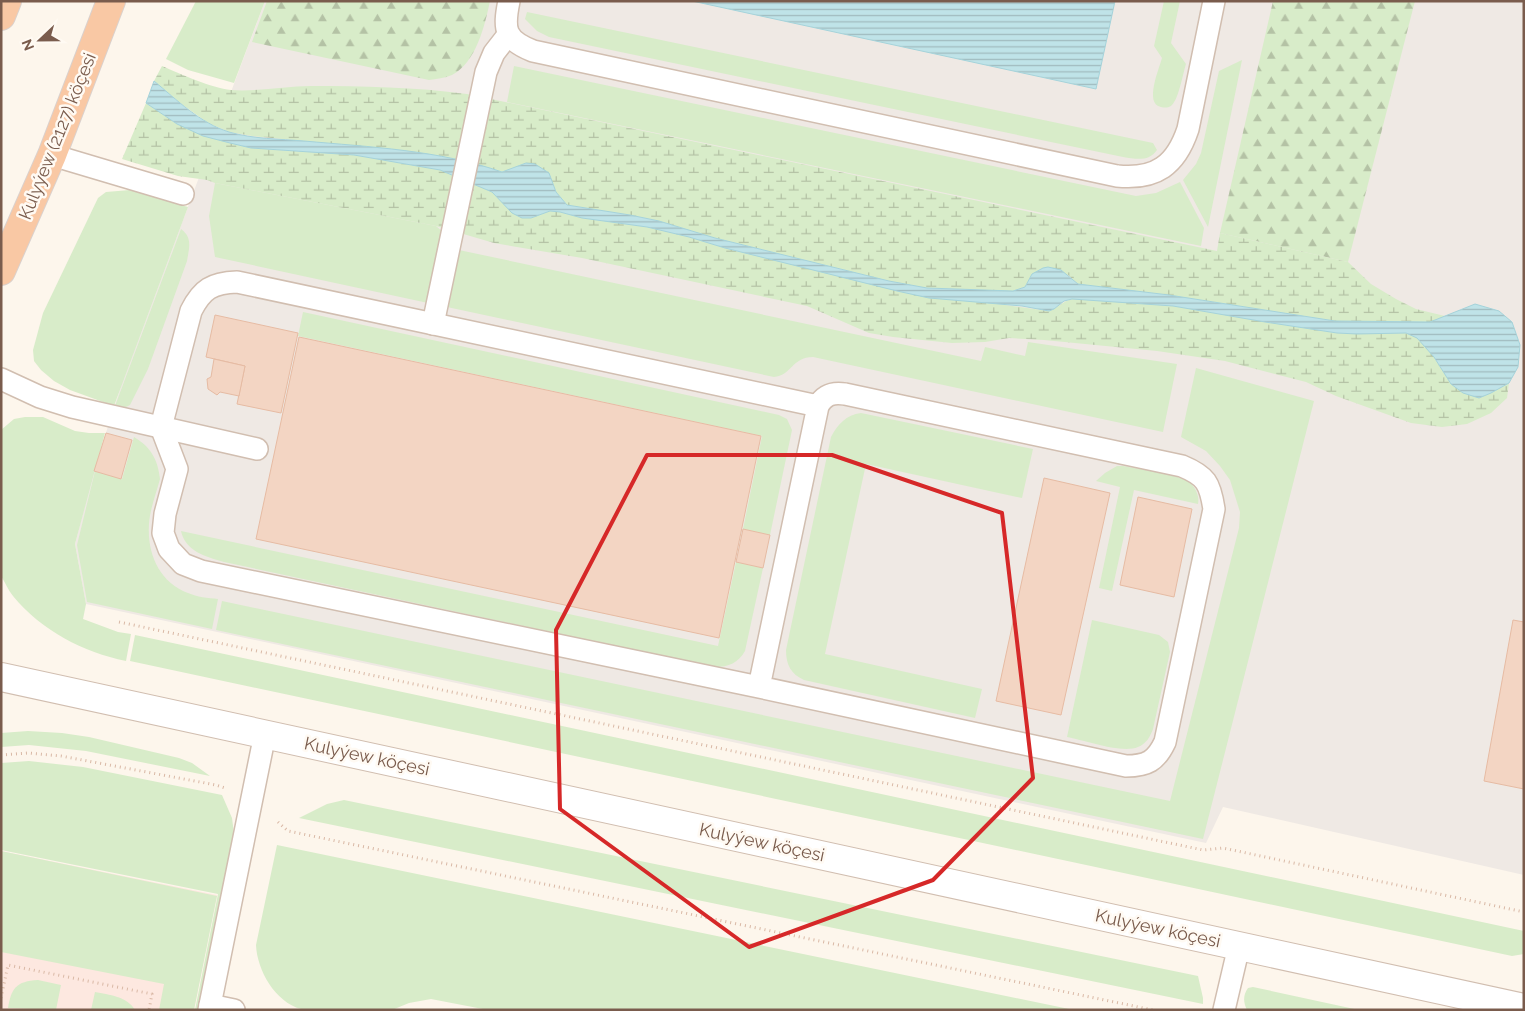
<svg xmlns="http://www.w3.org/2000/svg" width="1525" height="1011" font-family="Raleway,sans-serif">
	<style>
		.commercial { fill: #fde8e0 }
		.industrial { fill: #efe9e4 }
		.grass { fill: #d8ecc9 }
		.forest { fill: url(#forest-firs) }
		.wetland { fill: url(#wetland-marsh) }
		.water { fill: url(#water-rules); stroke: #a5d3da }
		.building { fill: #f3d5c3; stroke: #e6bba3 }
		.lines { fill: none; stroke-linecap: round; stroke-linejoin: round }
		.service-casing { stroke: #d1beb0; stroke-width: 24 }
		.tertiary-casing { stroke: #d1beb0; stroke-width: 30 }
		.trunk-casing { stroke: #dad1cd; stroke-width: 30 }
		.path { stroke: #d9b8a5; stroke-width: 3; stroke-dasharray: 1 4; stroke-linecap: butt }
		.service { stroke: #fff; stroke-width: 21 }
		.tertiary { stroke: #fff; stroke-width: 28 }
		.trunk { stroke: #f9c8a4; stroke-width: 28 }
		.marked { fill: none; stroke: #d62828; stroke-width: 4; stroke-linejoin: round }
		.labels { text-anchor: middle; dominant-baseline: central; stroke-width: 5; stroke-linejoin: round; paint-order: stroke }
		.street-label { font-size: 18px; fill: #7a5c4d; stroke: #fffaf3 }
	</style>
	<defs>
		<pattern id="forest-firs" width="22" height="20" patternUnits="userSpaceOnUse" patternTransform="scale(1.25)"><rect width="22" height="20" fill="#d8ecc9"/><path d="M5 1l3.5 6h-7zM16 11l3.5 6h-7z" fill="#b4c2a5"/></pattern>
		<pattern id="wetland-marsh" width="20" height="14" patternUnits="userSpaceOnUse" patternTransform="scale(1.25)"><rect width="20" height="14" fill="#d8ecc9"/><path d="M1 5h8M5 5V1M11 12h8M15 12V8" fill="none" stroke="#b4c2a5"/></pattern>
		<pattern id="water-rules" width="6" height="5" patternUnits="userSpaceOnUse" patternTransform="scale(1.25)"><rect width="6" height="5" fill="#bfe3e8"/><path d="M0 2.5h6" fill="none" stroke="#a0bbbe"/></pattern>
	</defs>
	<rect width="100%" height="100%" fill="#fdf6ec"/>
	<path class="commercial" d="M1,851l216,44 -23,115h-193z"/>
	<path class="industrial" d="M265,1h1259v874l-301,-68 -17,36 -1120,-239 -11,-60 19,-74 27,-84z"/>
	<g class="grass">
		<path d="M196,1h69l-31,82 -46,-13 -22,-11z"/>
		<path d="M1164,1h16l-9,42 15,21c-3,9 -7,34 -14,41 -3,3 -7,3 -11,2 -17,-3 -2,-38 1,-49l-8,-12z"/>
		<path d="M527,12l626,131 4,7c-8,12 -21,9 -34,7l-574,-120 -12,-6 -12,-12z"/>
		<path d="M1242,60l-34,167 -25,-47 13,-16 5,-11 18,-82z"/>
		<path d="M514,66l622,130 20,-3 24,-11 24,46 -3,18 -694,-144z"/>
		<path d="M215,183l221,43 7,6 -15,71 -213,-46 -6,-41z"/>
		<path d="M130,190l58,17 -74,199 -44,-16 -16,-9 -13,-11 -7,-9 -1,-11 10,-37 55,-115 8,-6z"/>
		<path d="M181,229c12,9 8,19 6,32l-39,108 -18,36 -4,2 -11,-1z"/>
		<path d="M459,250l522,111 4,-14 40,9 3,-14 149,22 -14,68 -350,-75c-21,0 -22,19 -39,20l-327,-70z"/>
		<path d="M303,312l476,103 8,4 5,11 -22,105 -27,-6 19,-93 -464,-100z"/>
		<path d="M1196,368l118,33 -111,438 -987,-209 6,-29 948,200 69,-273 1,-16 -10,-32 -10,-14 -14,-15 -25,-14z"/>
		<path d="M861,413l172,36 -11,49 -156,-34 -41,190 157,35 -7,29 -171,-38c-13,-6 -18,-15 -18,-30l45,-213c7,-13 15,-22 30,-24z"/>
		<path d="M25,417h18l32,14 14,2h16l-30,111 11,60 -3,15 35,13 13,2 -5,27c-43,-9 -84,-30 -113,-65 -5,-6 -8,-14 -12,-20v-146l13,-11z"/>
		<path d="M134,437c17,10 24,23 26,42 -4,15 -10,30 -11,45 -2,29 10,58 39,69 9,4 20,5 30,6l-6,30 -125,-27 -10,-57 18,-74 27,8z"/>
		<path d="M1117,466h6c16,3 49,8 63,14 8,4 14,15 12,24l-64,-14 -22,101 -13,-3 21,-101 -24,-6 9,-8z"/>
		<path d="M181,531l537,115 18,-84 27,6 -18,83c-7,12 -16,16 -30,16l-491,-105c-18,-5 -39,-11 -43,-31z"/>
		<path d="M1092,620l67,15 9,7 2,10 -17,77c-3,8 -7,15 -15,18 -16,7 -54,-7 -71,-10z"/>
		<path d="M135,635l1389,296v23l-12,2 -1382,-295z"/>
		<path d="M28,731l34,2 27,4 90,21 13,5 18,13 -124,-25 -57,-6 -28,2v-14z"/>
		<path d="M29,761l54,6 139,28 10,23 3,23 -34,169h-6l23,-116 -217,-44v-87z"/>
		<path d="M344,800l854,176 5,22v6l-904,-186 28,-14z"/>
		<path d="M277,845l797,165h-586l-57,-11 -22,4 -17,7h-75l18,-91 -18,91c-5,0 -11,1 -16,-1 -26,-7 -44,-39 -45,-64z"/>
		<path d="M1,851l216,45 -23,114h-35l5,-26 -163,-32z"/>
		<path d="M38,980l23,5 -5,25 -48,-2c3,-19 8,-27 30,-28z"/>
		<path d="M1253,987l106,23h-112c-4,-8 -4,-15 1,-22z"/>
		<path d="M95,992c14,3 32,4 40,18h-44z"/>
	</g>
	<g class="forest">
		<path d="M267,1h223c-5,24 -14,62 -38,74 -7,3 -16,4 -23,5l-177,-38z"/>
		<path d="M1273,1h142l-67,261 -128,-29z"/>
	</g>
	<g class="wetland">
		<path d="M162,66c18,8 50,22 69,24 26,2 53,-4 80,-4 51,0 105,1 156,8l750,157 3,-18 128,29 23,22 25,15 20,10 29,7 -15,6 -95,-1 -166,-26 -91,-11 -10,-9 -36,-1 -7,13 -12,4 -86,-3 -38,-7 -174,-43 -56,-17 -29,-6 -63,-10 -11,-13 -4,-9 -41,-13 -9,2 -13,-4 -55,-13 -48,-6 -134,-13 -23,-4 -21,-9 -28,-20 -26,-22z"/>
		<path d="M146,103l31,21 53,19 21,5 103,7 86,15 52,22 20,20 19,6 19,-7 10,1 22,6 65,9 42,10 36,11 57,14 208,41 59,8c9,-3 13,-10 24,-12l100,7 93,16 71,11 20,1 49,-1 11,4 17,20 17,27 40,9 18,-10 -2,15 -16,15 -24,11 -25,3 -31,-4 -75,-27 -30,-14 -81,-21 -68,-10 -113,-11 -35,-2 -24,4 -33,1 -59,-6 -24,-4 -62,-27 -225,-48 -88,-15 -58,-17 -221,-43 -8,-3 -29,-4 -56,-17z"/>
	</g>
	<g class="water">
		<path d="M692,1h423l-19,88z"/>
		<path d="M154,81c23,19 46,42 75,51 24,7 51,7 75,9 66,6 135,9 198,31l24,-9 9,1 14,9 7,19 11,13 63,10 29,6 56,17 174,43 38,7 86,3 12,-4 7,-13 11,-6 5,-1 13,3 17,14 91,11 166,26 95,1 45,-18 24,7 13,11 8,23 -2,22 -9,16 -18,10 -12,5 -16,-5 -12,-9 -17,-27 -17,-19 -11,-5 -49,1 -20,-1 -72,-11 -92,-16 -101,-7 -8,2 -10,8 -5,2 -27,-5 -93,-8 -32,-7 -172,-43 -36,-11 -42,-10 -65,-9 -22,-6 -10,-1 -19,7h-9l-10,-5 -20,-21 -52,-22 -86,-15 -103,-7 -21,-5 -27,-7 -26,-12 -31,-21z"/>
	</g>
	<g class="building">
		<path d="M215,315l83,18 -17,80 -44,-9 8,-38 -39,-9z"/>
		<path d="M299,337l462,99 -42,202 -463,-99z"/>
		<path d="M214,359l31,7 -6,30 -19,-4 -3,3 -9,-6 -1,-10 4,-2z"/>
		<path d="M106,433l26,7 -11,39 -27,-8z"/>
		<path d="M1044,478l66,15 -49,222 -65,-14z"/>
		<path d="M1138,497l54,12 -18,88 -54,-12z"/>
		<path d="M743,529l27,6 -7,33 -27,-6z"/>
		<path d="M1513,620l11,2v167l-40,-8z"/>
	</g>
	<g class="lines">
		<g class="service-casing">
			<g id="service">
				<path d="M509,1c-6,29 -4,39 24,50l584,125c39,4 59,-11 71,-47l26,-128"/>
				<path d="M52,155l131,39"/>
				<path d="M433,324l53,-252 8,-19 14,-18"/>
				<path d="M1,379l39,18 32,10 185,42"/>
				<path d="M759,687l59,-281c6,-11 14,-14 27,-12l337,72c24,10 28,17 32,43l-49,233c-9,19 -18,24 -39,24l-367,-79 -558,-116 -18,-7 -14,-15 -6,-16 2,-19 12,-45 -16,-42 30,-116c11,-22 21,-28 46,-29l581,124"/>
				<path d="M210,1005l24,5"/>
				<path d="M209,1010l56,-276"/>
				<path d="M1224,1010l15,-64"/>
			</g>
		</g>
		<g class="tertiary-casing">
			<path id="tertiary" d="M1,677l1523,331"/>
		</g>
		<g class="trunk-casing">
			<g id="trunk">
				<path d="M1,16l6,-15"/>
				<path d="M1,271l51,-116 59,-154"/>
			</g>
		</g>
		<g class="path">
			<path d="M119,622l1084,228 20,-2 301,64"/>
			<path d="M1,755l27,-2 33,3 155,29 9,3"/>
			<path d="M278,822l10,9 865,179"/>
			<path d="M1,998l7,-33 144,29 -3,16"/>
		</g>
		<use href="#service" class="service"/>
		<use href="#tertiary" class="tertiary"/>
		<use href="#trunk" class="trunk"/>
	</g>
	<path class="marked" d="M647,455h185l170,58 31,265 -100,102 -184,67 -189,-138 -4,-179z"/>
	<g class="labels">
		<g class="street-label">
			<text transform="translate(57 136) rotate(-68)">Kulyýew (2127) köçesi</text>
			<text transform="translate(367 756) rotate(12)">Kulyýew köçesi</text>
			<text transform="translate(762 842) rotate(12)">Kulyýew köçesi</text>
			<text transform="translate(1158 928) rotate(12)">Kulyýew köçesi</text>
		</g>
	</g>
	<rect width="1525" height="1011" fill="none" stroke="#7a5c4d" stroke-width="5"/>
	<g transform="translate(40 40) rotate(248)" stroke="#fffaf3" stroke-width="4" paint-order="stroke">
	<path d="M0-4L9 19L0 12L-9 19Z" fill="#7a5c4d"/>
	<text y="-8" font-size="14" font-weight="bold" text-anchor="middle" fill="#7a5c4d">N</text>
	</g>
</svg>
